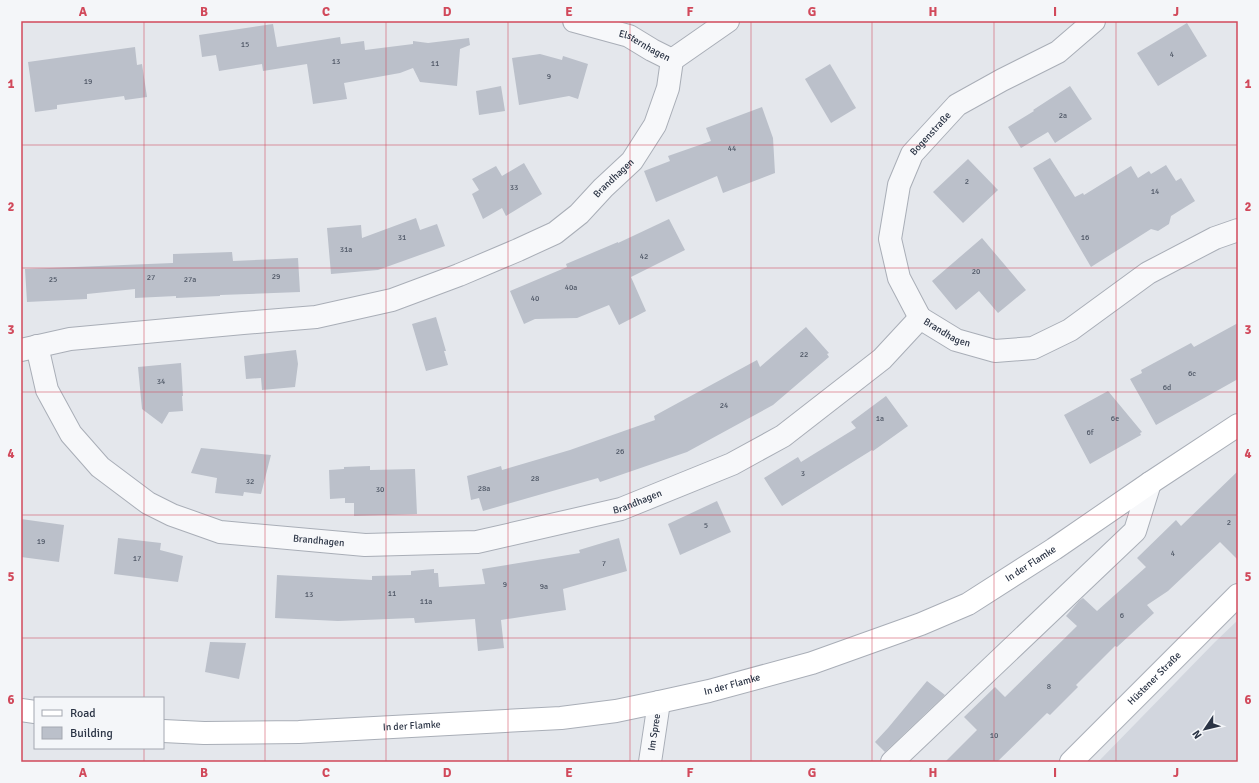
<svg xmlns="http://www.w3.org/2000/svg" width="1259" height="783" font-family="Signika,sans-serif">
	<style>
		.built { fill: #d2d6de }
		.building { fill: #bbc0ca }
		.lines { fill: none; stroke-linecap: round; stroke-linejoin: round }
		.street-casing { stroke: #a9aeb7; stroke-width: 24 }
		.secondary-casing { stroke: #a9aeb7; stroke-width: 24 }
		.street { stroke: #f7f8fa; stroke-width: 22 }
		.secondary { stroke: #fff; stroke-width: 22 }
		.grid { fill: none; stroke: #d1495b; stroke-width: 1; stroke-opacity: 0.55 }
		.labels { text-anchor: middle; dominant-baseline: central; stroke-width: 3.5; stroke-linejoin: round; paint-order: stroke }
		.number-label { font-size: 8px; fill: #4f5766 }
		.street-label { font-size: 10px; fill: #2b3445; stroke: #f4f6f9 }
		.neatline { fill: none; stroke: #d1495b; stroke-width: 1.5 }
		.grid-label { font-size: 13px; text-anchor: middle; font-weight: bold; fill: #d1495b }
	</style>
	<rect width="100%" height="100%" fill="#e4e7ec"/>
	<path class="built" d="M1238,620v142h-140l117,-120z"/>
	<g class="building">
		<path d="M1187,23l20,33 -49,30 -21,-33z"/>
		<path d="M273,24l4,23 63,-10 1,7 23,-3 1,9 48,-6v-3l15,2 41,-5 1,7 -10,4 -3,37 -37,-4 -7,-14 -13,5 -56,10 3,16 -34,5 -6,-40 -44,7 -1,-7 -43,7 -3,-16 -14,2 -3,-22z"/>
		<path d="M135,47l2,18 5,-1 5,33 -22,3 -1,-4 -67,9v4l-22,3 -7,-50z"/>
		<path d="M540,54l22,6 1,-4 25,8 -10,35 -9,-3 -50,9 -7,-47z"/>
		<path d="M830,64l26,44 -25,15 -26,-44z"/>
		<path d="M501,86l4,25 -26,4 -3,-24z"/>
		<path d="M1070,86l22,33 -37,24 -7,-11 -27,16 -13,-21 26,-16 -1,-1z"/>
		<path d="M762,107l11,31 2,35 -52,20 -6,-17 -61,26 -12,-31 26,-10 -2,-5 43,-15 -5,-13z"/>
		<path d="M1050,158l25,39 8,-4 1,2 47,-29 7,12 11,-7 2,3 15,-9 10,16 5,-3 14,23 -24,15 -2,8 -11,7 -7,-2 -60,38 -58,-99z"/>
		<path d="M968,159l30,31 -35,33 -30,-31z"/>
		<path d="M524,163l18,31 -36,22 -4,-8 -19,11 -11,-25 7,-4 -7,-11 24,-13 6,10z"/>
		<path d="M416,218l4,12 17,-6 8,22 -67,24 -47,4 -4,-46 34,-3 1,13z"/>
		<path d="M669,219l16,31 -54,27 15,34 -27,14 -10,-20 -32,13 -42,1 -11,5 -14,-33 57,-24 -1,-3 52,-22v1z"/>
		<path d="M982,238l44,52 -28,23 -19,-22 -23,19 -24,-29z"/>
		<path d="M232,252l1,9 65,-3 2,34 -80,3v1l-44,2v-2l-41,2v-9l-48,5v5l-60,3 -2,-33 148,-6v-9z"/>
		<path d="M436,317l10,34h-2l4,14 -22,6 -14,-47z"/>
		<path d="M1238,323v56l-82,46 -26,-46 12,-6 -1,-3 50,-27 3,4z"/>
		<path d="M806,327l23,26 -2,1 2,3 -56,48 -86,47 -87,30 -2,-4 -115,33 -4,-13 -8,2 -4,-24 34,-10 1,4 68,-20 85,-30 -1,-4 103,-56 3,7z"/>
		<path d="M296,350l2,14 -3,23 -33,3 -1,-12 -15,1 -2,-23z"/>
		<path d="M181,363l2,33h-1l1,15 -14,1 -7,12 -20,-15 -4,-42z"/>
		<path d="M1108,391l34,41 -2,1 1,2 -51,29 -26,-49z"/>
		<path d="M886,396l22,30 -35,25 -1,-1 -90,56 -18,-28 34,-21 3,5 55,-34 -5,-6z"/>
		<path d="M201,448l70,7 -10,39 -17,-2 -1,4 -28,-3 2,-15 -26,-5z"/>
		<path d="M370,466v4l45,-1 2,45 -63,2v-13h-9v-5l-15,1 -1,-29 15,-1v-2z"/>
		<path d="M1238,471v89l-18,-18 -52,49 -21,14 7,8 -37,34 -2,-1 -39,39 2,2 -28,28 -3,-2 -50,49h-52l32,-32 -13,-13 31,-30 10,10 72,-71 -11,-10 13,-15 4,-3 14,13 49,-44 -9,-9 39,-38 5,6z"/>
		<path d="M717,501l14,31 -51,23 -12,-31z"/>
		<path d="M21,519l43,6 -5,37 -38,-5z"/>
		<path d="M118,538l43,5 -1,7 23,6 -5,26 -64,-8z"/>
		<path d="M619,538l8,33 -64,18 3,21 -65,10 3,28 -26,3 -3,-32 -60,4 -1,-5 -76,3 -63,-3 2,-43 95,5v-4l39,-1v-4l23,-2v4h4l1,14 46,-3 -3,-15 98,-16 -1,-3z"/>
		<path d="M210,642l36,1 -7,36 -34,-7z"/>
		<path d="M927,681l18,14 -60,57 -10,-10 13,-14z"/>
	</g>
	<g class="lines">
		<g class="street-casing">
			<g id="street">
				<path id="s1" d="M574,21l55,15 23,14 20,10 56,-39"/>
				<path id="s2" d="M920,318l-21,-40 -9,-39 9,-54 13,-31 45,-49 45,-25 56,-28 36,-31"/>
				<path id="s3" d="M920,318l36,22 39,11 38,-3 37,-18 78,-57 67,-35 23,-8"/>
				<path id="s4" d="M37,346l10,44 24,44 29,33 48,36 24,12 48,17 145,13 112,-3 144,-33 111,-45 51,-28 99,-77 38,-41"/>
				<path id="s5" d="M21,350l49,-11 173,-16 73,-6 76,-17 67,-25 59,-25 37,-17 24,-19 24,-26 29,-27 23,-36 13,-37 4,-28"/>
				<path id="s6" d="M650,762l9,-60"/>
				<path d="M892,762l243,-231 15,-48"/>
			</g>
		</g>
		<g class="secondary-casing">
			<g id="secondary">
				<path d="M21,710l14,2"/>
				<path id="s7" d="M163,731l41,2 95,-1 262,-14 55,-7 43,-9 50,-11 103,-28 109,-39 47,-20 86,-55 96,-66 88,-58"/>
				<path id="s8" d="M1071,762l167,-167"/>
			</g>
		</g>
		<use href="#street" class="street"/>
		<use href="#secondary" class="secondary"/>
	</g>
	<path class="grid" d="M144,21v677M265,21v741M386,21v741M508,21v741M630,21v741M751,21v741M872,21v741M994,21v741M1116,21v741M21,145h1217M21,268h1217M21,392h1217M21,515h1217M21,638h1217M144,748v14"/>
	<g class="labels">
		<g class="number-label">
			<text x="245" y="44">15</text>
			<text x="1172" y="54">4</text>
			<text x="336" y="61">13</text>
			<text x="435" y="63">11</text>
			<text x="549" y="76">9</text>
			<text x="88" y="81">19</text>
			<text x="1063" y="115">2a</text>
			<text x="732" y="148">44</text>
			<text x="967" y="181">2</text>
			<text x="514" y="187">33</text>
			<text x="1155" y="191">14</text>
			<text x="402" y="237">31</text>
			<text x="1085" y="237">16</text>
			<text x="346" y="249">31a</text>
			<text x="644" y="256">42</text>
			<text x="976" y="271">20</text>
			<text x="276" y="276">29</text>
			<text x="151" y="277">27</text>
			<text x="53" y="279">25</text>
			<text x="190" y="279">27a</text>
			<text x="571" y="287">40a</text>
			<text x="535" y="298">40</text>
			<text x="804" y="354">22</text>
			<text x="1192" y="373">6c</text>
			<text x="161" y="381">34</text>
			<text x="1167" y="387">6d</text>
			<text x="724" y="405">24</text>
			<text x="880" y="418">1a</text>
			<text x="1115" y="418">6e</text>
			<text x="1090" y="432">6f</text>
			<text x="620" y="451">26</text>
			<text x="803" y="473">3</text>
			<text x="535" y="478">28</text>
			<text x="250" y="481">32</text>
			<text x="484" y="488">28a</text>
			<text x="380" y="489">30</text>
			<text x="1229" y="522">2</text>
			<text x="706" y="525">5</text>
			<text x="41" y="541">19</text>
			<text x="1173" y="553">4</text>
			<text x="137" y="558">17</text>
			<text x="604" y="563">7</text>
			<text x="505" y="584">9</text>
			<text x="544" y="586">9a</text>
			<text x="392" y="593">11</text>
			<text x="309" y="594">13</text>
			<text x="426" y="601">11a</text>
			<text x="1122" y="615">6</text>
			<text x="1049" y="686">8</text>
			<text x="994" y="735">10</text>
		</g>
		<g class="street-label">
			<text stroke="none"><textPath href="#s1" startOffset="75">Elsternhagen</textPath></text>
			<text stroke="none"><textPath href="#s2" startOffset="201">Bogenstraße</textPath></text>
			<text stroke="none"><textPath href="#s5" startOffset="632">Brandhagen</textPath></text>
			<text stroke="none"><textPath href="#s3" startOffset="31">Brandhagen</textPath></text>
			<text stroke="none"><textPath href="#s4" startOffset="700">Brandhagen</textPath></text>
			<text stroke="none"><textPath href="#s4" startOffset="376">Brandhagen</textPath></text>
			<text stroke="none"><textPath href="#s7" startOffset="897">In der Flamke</textPath></text>
			<text stroke="none"><textPath href="#s8" startOffset="118">Hüstener Straße</textPath></text>
			<text stroke="none"><textPath href="#s7" startOffset="573">In der Flamke</textPath></text>
			<text stroke="none"><textPath href="#s7" startOffset="249">In der Flamke</textPath></text>
			<text stroke="none"><textPath href="#s6" startOffset="30">Im Spree</textPath></text>
		</g>
	</g>
	<rect width="1259" height="783" fill="none" stroke="#f4f6f9" stroke-width="44"/>
	<rect x="34" y="697" width="130" height="52" fill="#f4f6f9" stroke="#a4a8b1"/>
	<rect x="42" y="710" width="20" height="6" fill="#ffffff" stroke="#a4a8b1"/>
	<text x="70" y="717" font-size="12" fill="#2b3445">Road</text>
	<rect x="42" y="727" width="20" height="12" fill="#bbc0ca" stroke="#a4a8b1"/>
	<text x="70" y="737" font-size="12" fill="#2b3445">Building</text>
	<g transform="translate(1205 729) rotate(235)" stroke="#f4f6f9" stroke-width="3" paint-order="stroke">
	<path d="M0-3L7 15L0 10L-7 15Z" fill="#2b3445"/>
	<text y="-6" font-size="11" font-weight="bold" text-anchor="middle" fill="#2b3445">N</text>
	</g>
	<rect x="22" y="22" width="1215" height="739" class="neatline"/>
	<g class="grid-label">
		<text x="83" y="16">A</text>
		<text x="204" y="16">B</text>
		<text x="326" y="16">C</text>
		<text x="447" y="16">D</text>
		<text x="569" y="16">E</text>
		<text x="690" y="16">F</text>
		<text x="812" y="16">G</text>
		<text x="933" y="16">H</text>
		<text x="1055" y="16">I</text>
		<text x="1176" y="16">J</text>
		<text x="11" y="88">1</text>
		<text x="1248" y="88">1</text>
		<text x="11" y="211">2</text>
		<text x="1248" y="211">2</text>
		<text x="11" y="334">3</text>
		<text x="1248" y="334">3</text>
		<text x="11" y="458">4</text>
		<text x="1248" y="458">4</text>
		<text x="11" y="581">5</text>
		<text x="1248" y="581">5</text>
		<text x="11" y="704">6</text>
		<text x="1248" y="704">6</text>
		<text x="83" y="777">A</text>
		<text x="204" y="777">B</text>
		<text x="326" y="777">C</text>
		<text x="447" y="777">D</text>
		<text x="569" y="777">E</text>
		<text x="690" y="777">F</text>
		<text x="812" y="777">G</text>
		<text x="933" y="777">H</text>
		<text x="1055" y="777">I</text>
		<text x="1176" y="777">J</text>
	</g>
</svg>
